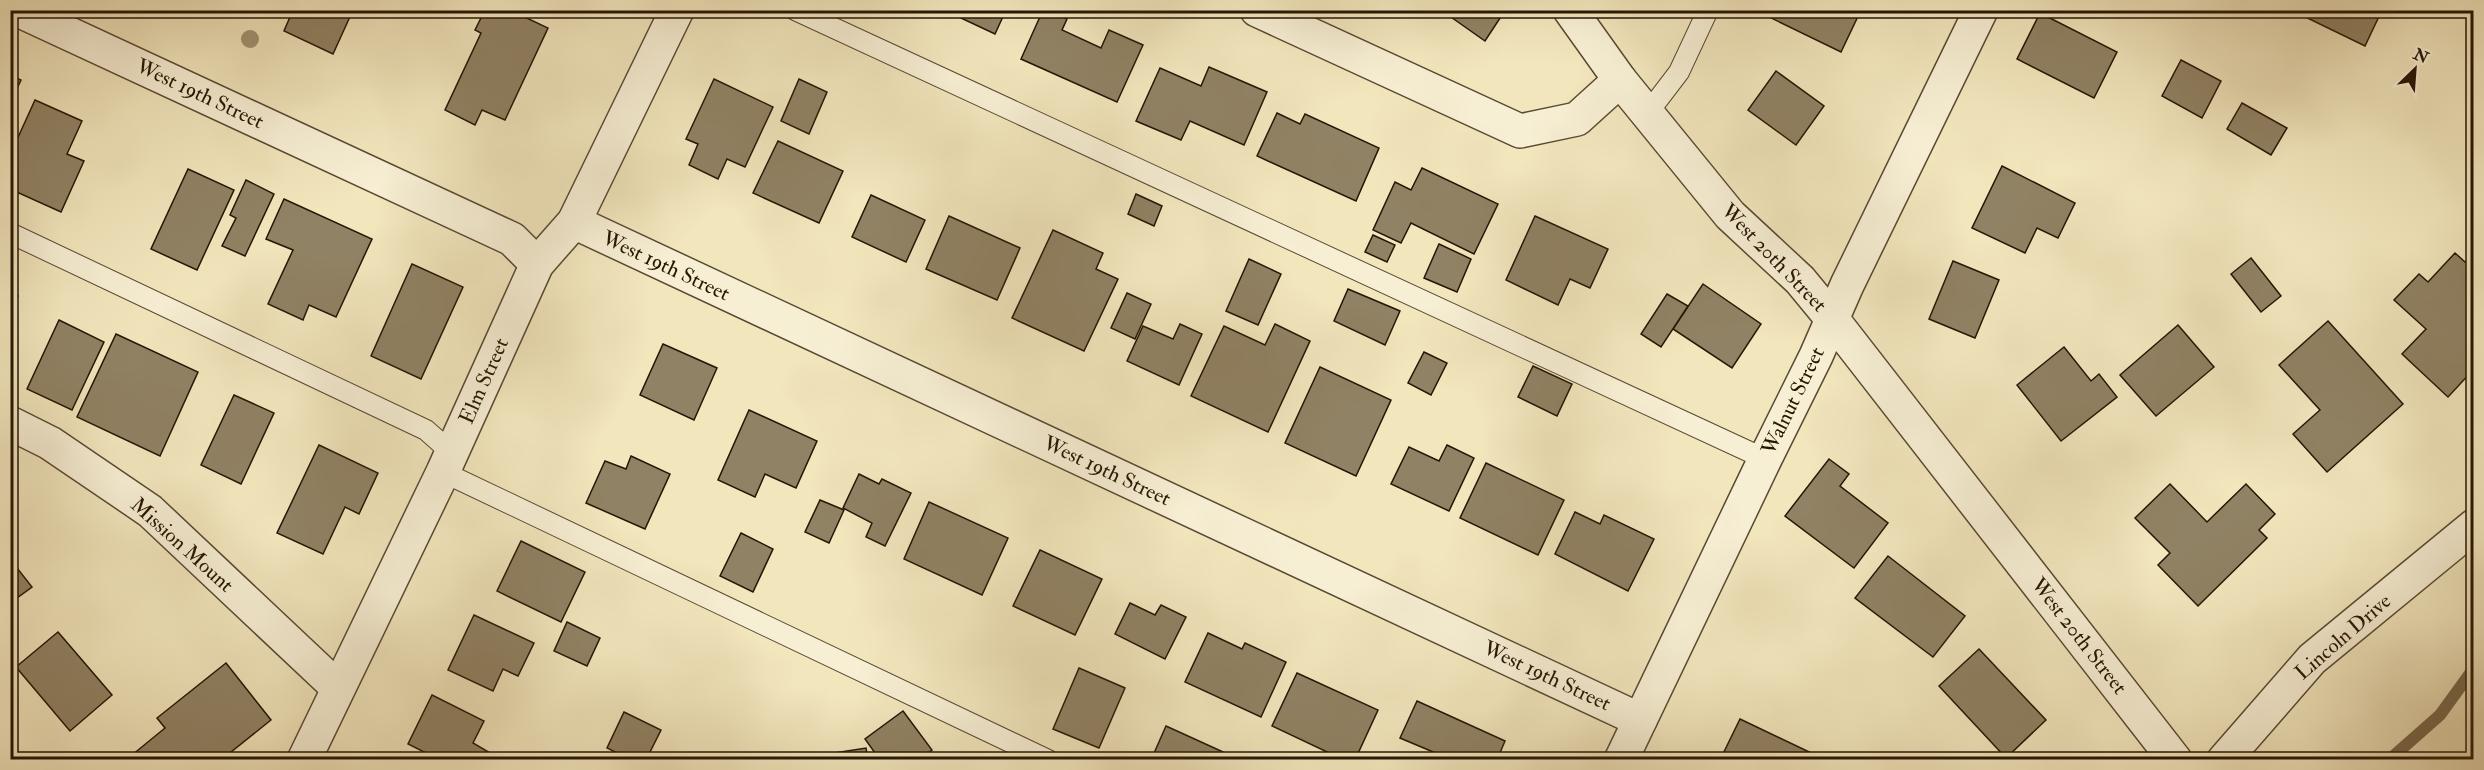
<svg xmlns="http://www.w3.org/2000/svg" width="2484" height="770" font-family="'IM FELL Double Pica',serif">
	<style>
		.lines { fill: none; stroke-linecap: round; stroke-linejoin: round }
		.stream { stroke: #77684d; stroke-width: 12 }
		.building { fill: #908264; stroke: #261504; stroke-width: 1.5 }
		.lane-casing { stroke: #594932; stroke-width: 22 }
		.street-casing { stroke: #594932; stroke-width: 36 }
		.lane { stroke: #f7efd4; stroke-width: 20 }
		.street { stroke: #f7efd4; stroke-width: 33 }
		.tree { fill: #a29575 }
		.labels { text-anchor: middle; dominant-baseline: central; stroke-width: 4.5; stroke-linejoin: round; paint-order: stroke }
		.street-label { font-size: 21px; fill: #261504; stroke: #f7efd4 }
	</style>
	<rect width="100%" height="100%" fill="#f2e6bd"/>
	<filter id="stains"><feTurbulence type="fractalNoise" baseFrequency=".00333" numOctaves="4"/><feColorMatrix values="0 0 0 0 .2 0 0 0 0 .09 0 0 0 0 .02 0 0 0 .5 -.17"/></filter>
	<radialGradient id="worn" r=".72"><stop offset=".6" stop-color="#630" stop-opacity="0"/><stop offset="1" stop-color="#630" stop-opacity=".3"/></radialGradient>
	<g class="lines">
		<path class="stream" d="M2389,760l51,-45 34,-47"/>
	</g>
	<g class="building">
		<path d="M293,10h60l-20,44 -49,-23z"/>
		<path d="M485,10h25l38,18 -43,92 -23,-10 -7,15 -30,-15 36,-77 -6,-3z"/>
		<path d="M944,10h62l-11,24z"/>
		<path d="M1043,10h7l17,9 -5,11 39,18 8,-18 34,15 -26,57 -96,-43z"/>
		<path d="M1441,10h61l2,2 -19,29z"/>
		<path d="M1765,10h96l-20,42 -78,-38z"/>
		<path d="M2291,10h91l-17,36z"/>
		<path d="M2040,13l77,39 -23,46 -77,-39z"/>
		<path d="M2181,60l40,21 -19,37 -40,-22z"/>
		<path d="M1209,67l58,25 -23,53 -54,-24 -9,19 -45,-19 24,-53 41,18z"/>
		<path d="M1776,71l48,35 -28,39 -48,-35z"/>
		<path d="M10,75l11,5 -11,23z"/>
		<path d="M714,79l59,28 -28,60 -18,-8 -9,20 -29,-14 9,-21 -12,-5z"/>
		<path d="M799,79l28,13 -18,42 -28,-13z"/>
		<path d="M35,100l47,21 -15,33 17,7 -23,51 -51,-23v-34z"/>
		<path d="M2242,103l45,25 -16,27 -44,-26z"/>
		<path d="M1277,113l23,11 5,-10 74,34 -23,53 -99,-45z"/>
		<path d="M778,141l65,30 -24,52 -66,-30z"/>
		<path d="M2002,166l73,37 -17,35 -21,-10 -12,25 -53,-25z"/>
		<path d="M1422,168l76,36 -24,50 -63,-31 -10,20 -28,-13 22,-48 16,8z"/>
		<path d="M188,169l46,21 -37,80 -46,-21z"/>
		<path d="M246,180l28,14 -29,62 -23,-10 14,-28 -6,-3z"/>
		<path d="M1136,194l26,12 -8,20 -26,-12z"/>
		<path d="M871,195l54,25 -19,42 -54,-25z"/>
		<path d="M284,199l88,40 -36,78 -27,-12 -6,15 -35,-16 25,-54 -27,-11z"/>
		<path d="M949,216l71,32 -23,52 -71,-31z"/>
		<path d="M1535,216l73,33 -18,39 -20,-9 -12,26 -52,-25z"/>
		<path d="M1053,230l50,23 -7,16 22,10 -34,72 -72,-33z"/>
		<path d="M1373,235l22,10 -8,17 -22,-10z"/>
		<path d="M1439,244l32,15 -14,33 -33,-14z"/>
		<path d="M2455,253l19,17v99l-26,28 -46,-43 24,-25 -32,-29 25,-26 9,8z"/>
		<path d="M2251,258l30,38 -20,16 -30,-38z"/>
		<path d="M1249,259l32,15 -23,51 -32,-14z"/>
		<path d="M1953,261l46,19 -24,58 -46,-19z"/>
		<path d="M412,264l51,23 -42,92 -50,-23z"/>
		<path d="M1703,284l58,40 -29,44 -59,-39z"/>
		<path d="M1348,289l52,22 -15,34 -51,-24z"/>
		<path d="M10,293l8,3 -8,17z"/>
		<path d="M1127,293l24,11 -16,35 -24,-11z"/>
		<path d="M1667,294l21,12 -27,41 -20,-13z"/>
		<path d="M59,320l45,22 -32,68 -45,-21z"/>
		<path d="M2328,321l75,83 -76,68 -34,-38 27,-24 -41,-45z"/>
		<path d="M1180,324l22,10 -23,51 -52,-24 16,-35 30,13z"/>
		<path d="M1275,324l35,17 -42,91 -77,-36 33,-70 41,19z"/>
		<path d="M2178,325l36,42 -58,49 -36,-41z"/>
		<path d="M116,334l82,38 -38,84 -83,-39z"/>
		<path d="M663,344l54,24 -23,52 -54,-25z"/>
		<path d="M2064,347l27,34 8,-7 18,23 -56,44 -44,-56z"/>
		<path d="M1424,352l23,11 -16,32 -23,-12z"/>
		<path d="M1533,366l39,18 -15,32 -39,-19z"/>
		<path d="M1320,367l71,33 -35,76 -71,-33z"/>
		<path d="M234,395l40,18 -33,71 -40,-19z"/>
		<path d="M749,410l68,31 -21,47 -31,-14 -10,23 -37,-17z"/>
		<path d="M319,445l59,28 -19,41 -14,-7 -22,47 -46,-21z"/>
		<path d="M1447,445l27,13 -25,53 -58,-27 18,-37 30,14z"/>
		<path d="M631,456l39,18 -25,55 -59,-26 19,-42 21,8z"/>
		<path d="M1829,459l20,15 -9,12 48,37 -34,45 -69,-52z"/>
		<path d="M1486,463l78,37 -26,55 -78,-37z"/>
		<path d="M859,474l20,10 3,-5 29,14 -26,53 -19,-9 6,-14 -29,-15z"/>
		<path d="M2170,484l37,38 39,-38 29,30 -16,16 8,8 -69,68 -40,-41 12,-12 -35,-35z"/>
		<path d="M820,500l24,10 -15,33 -24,-11z"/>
		<path d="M929,502l79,36 -26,57 -78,-36z"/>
		<path d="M1575,512l25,12 4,-9 50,24 -26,52 -73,-37z"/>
		<path d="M741,533l32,16 -20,43 -33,-16z"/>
		<path d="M521,541l64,31 -24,50 -64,-31z"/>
		<path d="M1040,550l62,29 -27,56 -62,-29z"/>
		<path d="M1888,556l77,60 -32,41 -78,-59z"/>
		<path d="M10,559l22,28 -22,16z"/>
		<path d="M1130,603l25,12 6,-10 25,12 -21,42 -50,-25z"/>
		<path d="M474,615l60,28 -16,33 -15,-7 -10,22 -45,-21z"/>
		<path d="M567,622l33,16 -13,28 -33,-15z"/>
		<path d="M58,632l54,63 -42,36 -54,-64z"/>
		<path d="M1208,633l34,16 3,-6 41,19 -25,55 -76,-35z"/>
		<path d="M1979,649l67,71 -40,38 -67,-72z"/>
		<path d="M226,663l45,57 -50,40h-95l39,-32 -8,-10z"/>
		<path d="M1079,668l46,20 -26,60 -46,-19z"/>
		<path d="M1297,673l81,37 -23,50h-11l-72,-34z"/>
		<path d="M432,695l52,26 -11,22 29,17h-62l-32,-16z"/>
		<path d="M1417,701l88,40 -8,19h-61l2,-6 -38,-16z"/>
		<path d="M903,711l29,39 -13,10h-39l-15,-21z"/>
		<path d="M624,712l37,18 -15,30h-15l-24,-12z"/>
		<path d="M1740,719l86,41h-96l-8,-4z"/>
		<path d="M1166,726l68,31 -1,3h-82z"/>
		<path d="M866,748l2,12h-80z"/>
	</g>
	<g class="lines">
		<g class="lane-casing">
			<g id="lane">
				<path d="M795,10l970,449"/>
				<path d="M1647,114l32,-42 29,-62"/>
				<path d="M10,233l416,197 26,23"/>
				<path d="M443,472l605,288"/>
			</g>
		</g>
		<g class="street-casing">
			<g id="street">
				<path d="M18,10l494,229 25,25"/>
				<path d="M1257,10l263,121 57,-12 43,-39 110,135 70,65 33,40 342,440"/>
				<path d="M1570,10l50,70"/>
				<path d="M574,222l1066,498"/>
				<path d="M10,423l40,20 100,68 188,177"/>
				<path d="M304,760l139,-288 94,-208 37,-42 103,-212"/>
				<path d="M1621,760l144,-301 51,-103 31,-71 134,-275"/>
				<path d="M2224,760l88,-101 162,-133"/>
			</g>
		</g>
		<use href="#lane" class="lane"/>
		<use href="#street" class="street"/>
	</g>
	<circle class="tree" cx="250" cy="39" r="9"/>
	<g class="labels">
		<g class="street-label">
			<text transform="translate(200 94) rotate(25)">West 19th Street</text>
			<text transform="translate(1774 258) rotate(46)">West 20th Street</text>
			<text transform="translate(666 266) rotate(25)">West 19th Street</text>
			<text transform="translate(484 381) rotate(-66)">Elm Street</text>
			<text transform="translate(1793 401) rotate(-64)">Walnut Street</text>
			<text transform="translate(1107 471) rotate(25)">West 19th Street</text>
			<text transform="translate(182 545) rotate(42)">Mission Mount</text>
			<text transform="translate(2079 636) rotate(52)">West 20th Street</text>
			<text transform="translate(2343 637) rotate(-41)">Lincoln Drive</text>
			<text transform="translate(1547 676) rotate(25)">West 19th Street</text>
		</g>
	</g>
	<rect width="2484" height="770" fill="none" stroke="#f2e6bd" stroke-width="36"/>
	<rect x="12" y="12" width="2460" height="746" fill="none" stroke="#261504" stroke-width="3"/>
	<rect x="18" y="18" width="2448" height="734" fill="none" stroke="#261504" stroke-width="1.5"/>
	<g transform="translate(2415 69) rotate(25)" stroke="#f7efd4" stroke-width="4.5" paint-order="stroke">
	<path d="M0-4.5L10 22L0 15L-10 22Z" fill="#261504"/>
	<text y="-9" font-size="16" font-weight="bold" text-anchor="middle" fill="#261504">N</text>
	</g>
	<rect width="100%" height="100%" filter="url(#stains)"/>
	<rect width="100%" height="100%" fill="url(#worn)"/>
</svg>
